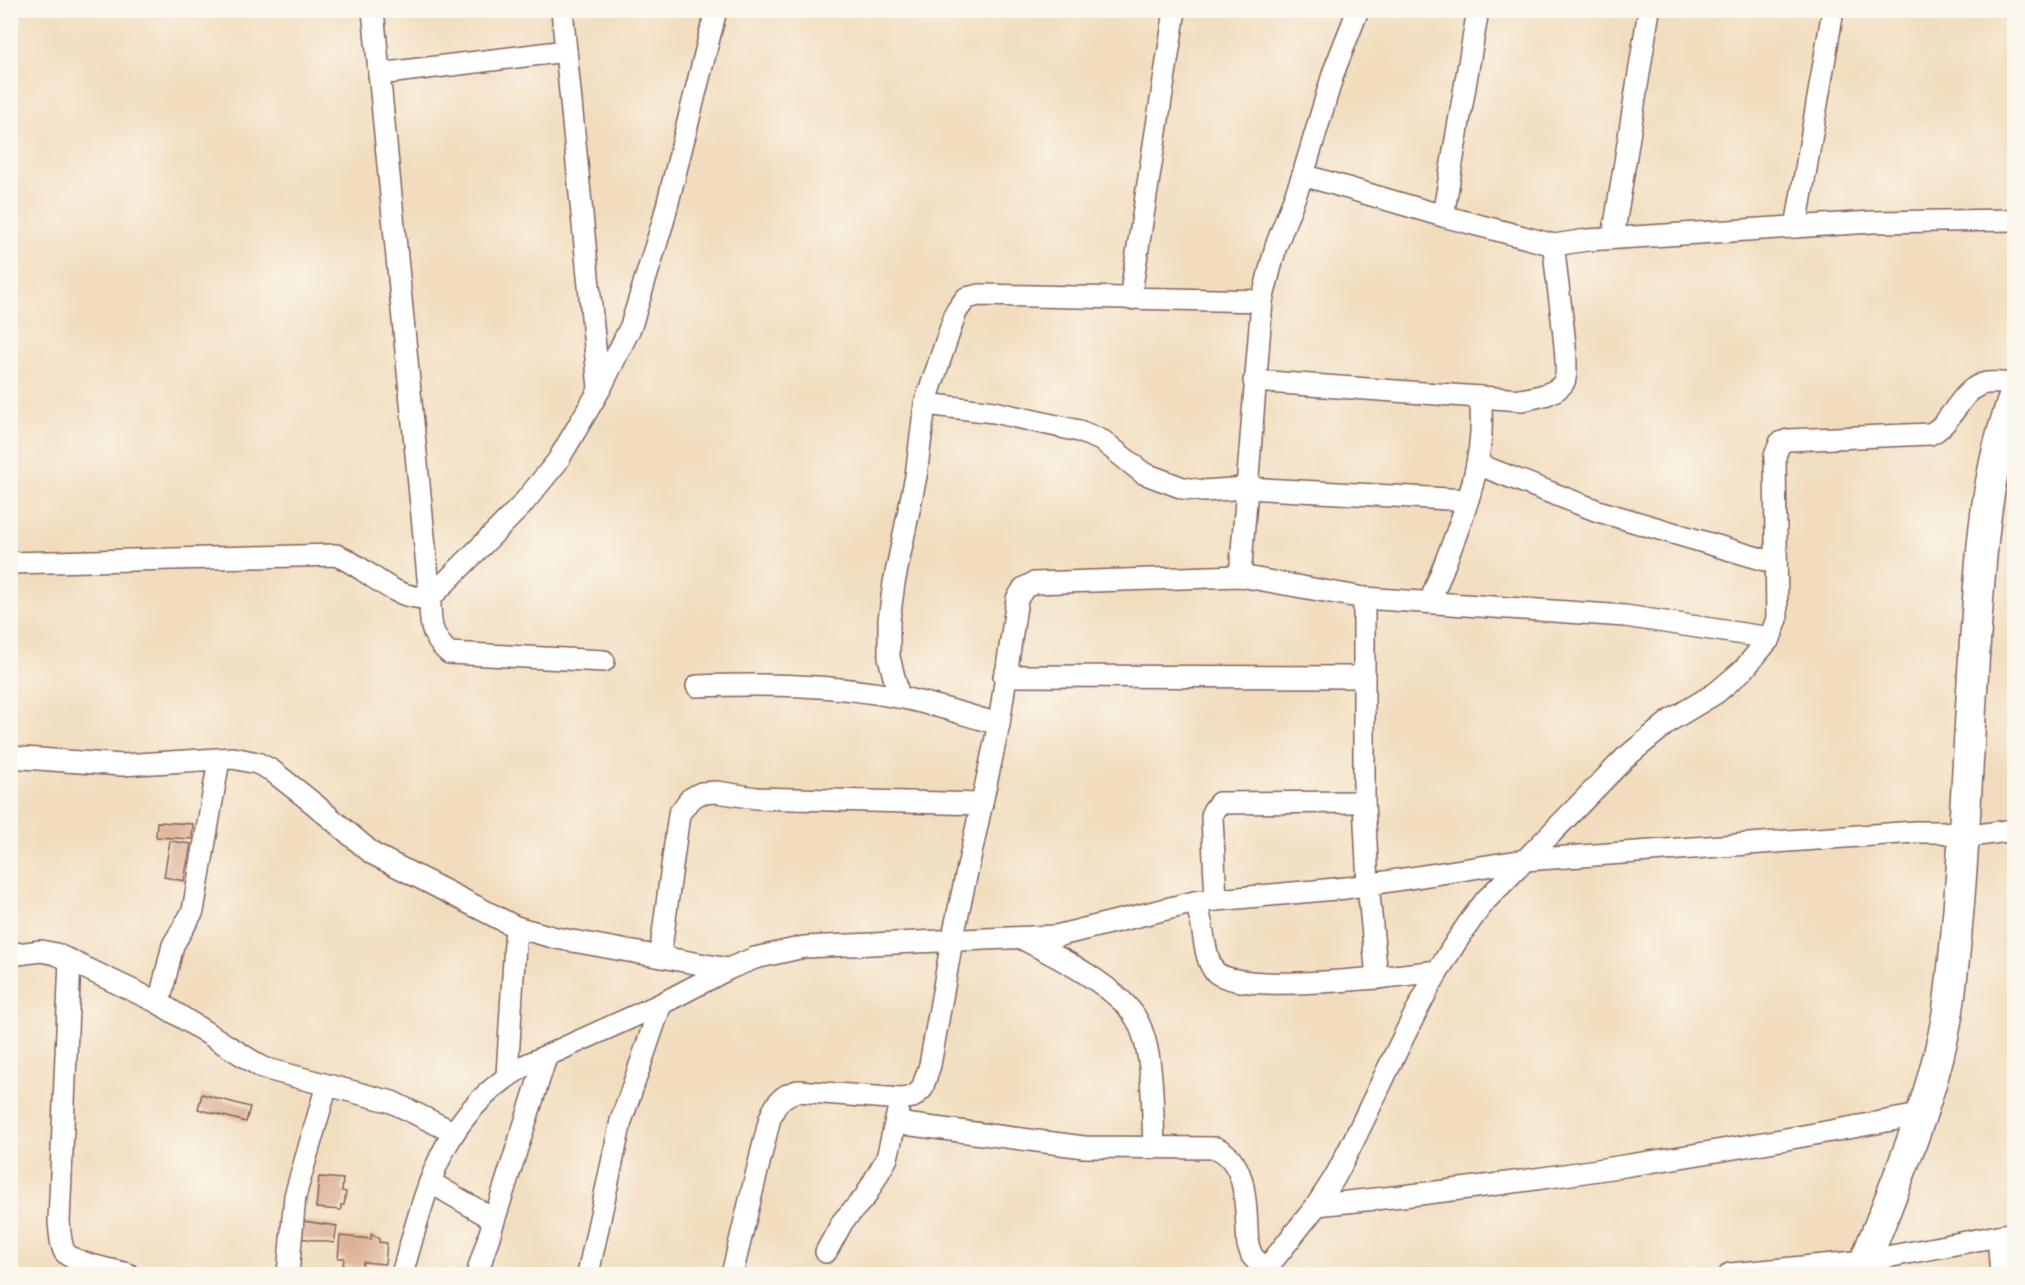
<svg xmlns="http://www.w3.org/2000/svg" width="2025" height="1285" font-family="'Indie Flower',sans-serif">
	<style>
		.building { fill: #dcae91 }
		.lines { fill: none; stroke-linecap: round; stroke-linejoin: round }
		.minor-casing { stroke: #84625e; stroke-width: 24 }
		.highway-casing { stroke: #84625e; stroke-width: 33 }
		.minor { stroke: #fff; stroke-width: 21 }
		.highway { stroke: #fff; stroke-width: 30 }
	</style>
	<rect width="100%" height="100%" fill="#fbf7ec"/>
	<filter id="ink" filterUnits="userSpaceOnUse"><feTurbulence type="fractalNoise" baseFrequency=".0167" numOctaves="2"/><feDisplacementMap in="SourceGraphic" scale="12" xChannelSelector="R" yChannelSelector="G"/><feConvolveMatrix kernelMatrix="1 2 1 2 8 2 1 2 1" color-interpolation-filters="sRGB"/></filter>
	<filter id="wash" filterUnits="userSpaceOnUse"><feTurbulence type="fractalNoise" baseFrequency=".008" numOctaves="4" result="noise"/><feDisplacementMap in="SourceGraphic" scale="24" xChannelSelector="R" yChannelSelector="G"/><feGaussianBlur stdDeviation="1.35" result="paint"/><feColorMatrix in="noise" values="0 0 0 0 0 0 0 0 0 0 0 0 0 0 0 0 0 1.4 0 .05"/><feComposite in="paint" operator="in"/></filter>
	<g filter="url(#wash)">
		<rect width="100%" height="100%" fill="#f1ddbe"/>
		<g id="blocks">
			<g class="building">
				<path d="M157,822l36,2 -1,15 -36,-2z"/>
				<path d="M170,841l21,3 -7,37 -20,-4z"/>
				<path d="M202,1094l48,13 -4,15 -48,-13z"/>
				<path d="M319,1177l24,2 -1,12 4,1 -2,13h-3v5l-25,-2z"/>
				<path d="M296,1220l41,6 -3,17 -41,-6z"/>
				<path d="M371,1234l8,4v4l8,1 -2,21 -22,-2 -1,5 -19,-2 1,-7h-6l2,-22 31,3z"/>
			</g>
		</g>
	</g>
	<g filter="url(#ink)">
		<use href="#blocks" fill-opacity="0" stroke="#84625e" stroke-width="1.5"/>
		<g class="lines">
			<g class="minor-casing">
				<g id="minor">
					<path d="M373,10l57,588c0,24 0,38 19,55l155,8"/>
					<path d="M562,10l37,378"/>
					<path d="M379,74l187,-23"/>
					<path d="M1303,175l140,41 111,29"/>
					<path d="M1443,216l35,-206"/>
					<path d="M1796,227l37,-217"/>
					<path d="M1613,238l36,-228"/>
					<path d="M1130,299l45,-289"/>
					<path d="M1254,381l268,19c13,-3 34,-5 42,-18 8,-14 -10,-112 -10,-137l33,-5 285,-18 142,-2"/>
					<path d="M925,404l69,8 85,19 24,10 40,32 40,15 20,3 43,-3 221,12"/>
					<path d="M1477,464l121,47 177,52"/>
					<path d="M10,563l326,-8c35,14 52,44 94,43l91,-92 36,-44 43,-73 31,-63 32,-104 53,-212"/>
					<path d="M1240,576l22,-275 14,-55 27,-71 31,-104 24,-61"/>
					<path d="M1364,598l261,18 145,22 7,-19 -2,-163 5,-13 8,-3 142,-6c23,-10 30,-46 56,-51 9,-1 19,0 28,1"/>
					<path d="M1430,602c24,-65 59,-134 50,-205"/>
					<path d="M1004,676l359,1"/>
					<path d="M697,686c67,-2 134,-2 200,11 35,6 68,18 102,27"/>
					<path d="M899,697l-10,-40v-37l5,-37 22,-107 9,-72 31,-92 10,-14 14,-3 282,6"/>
					<path d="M10,757l112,8 111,-7 24,5 14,7 42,33 60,51 143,73 40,11 172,31"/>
					<path d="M1216,900l-4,-83 1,-6 6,-8 145,-1"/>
					<path d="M1195,902c10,20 7,50 18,67 14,24 136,11 164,9"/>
					<path d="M1023,939c33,17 90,45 111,76 21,31 18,95 20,132"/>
					<path d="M10,955l31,-4 15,3 103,49 104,65 129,34 61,30"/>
					<path d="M660,956l19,-142 11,-15 11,-6 16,-1 39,6 226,6"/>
					<path d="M70,960l-11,262c1,9 1,20 5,29 7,12 49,19 64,23"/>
					<path d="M159,1003l14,-58 20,-34 26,-151"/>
					<path d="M507,1076l9,-149"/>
					<path d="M896,1123l188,24 132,1c34,14 29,65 32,97l4,11 17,18"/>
					<path d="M430,1182l63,37"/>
					<path d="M1317,1205c202,-19 403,-53 602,-90"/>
					<path d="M1998,1236l3,38"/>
					<path d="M826,1252l17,-31 22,-24 22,-39 11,-47"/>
					<path d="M288,1274l7,-78 32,-111"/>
					<path d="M402,1274c26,-89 38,-159 124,-209l135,-61 67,-35 27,-11 49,-11 252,-11 139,-34 151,-14 179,-28 390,-28h27l22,5 50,-7"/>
					<path d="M477,1274l69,-217"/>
					<path d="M588,1274l33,-153 40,-117"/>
					<path d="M732,1274l38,-156c6,-15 12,-23 28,-27l103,8 12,-2 9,-8 8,-24 22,-124 47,-217 18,-125 7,-11 10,-5 206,-7 124,22v204l4,82 9,94 61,-7"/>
					<path d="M1262,1274l55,-69 18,-28c49,-92 86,-195 151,-277l139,-142 46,-38 45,-27 28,-24 26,-31"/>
					<path d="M1730,1274l135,-13 149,-28"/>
				</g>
			</g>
			<g class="highway-casing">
				<path id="highway" d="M1860,1274c33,-84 80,-190 90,-279 14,-117 17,-235 25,-353 6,-83 9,-166 39,-245"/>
			</g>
			<use href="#minor" class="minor"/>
			<use href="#highway" class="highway"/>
		</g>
	</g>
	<rect width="2025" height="1285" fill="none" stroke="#fbf7ec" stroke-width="36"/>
</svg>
